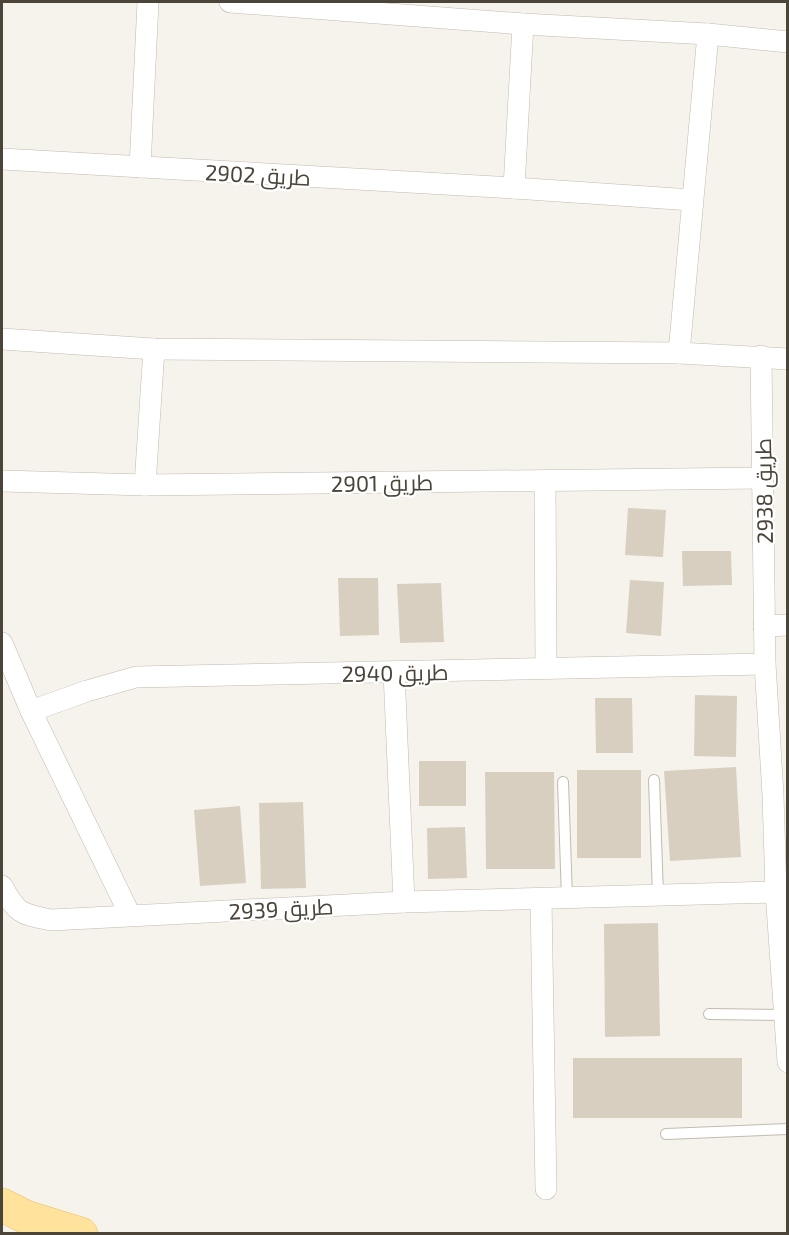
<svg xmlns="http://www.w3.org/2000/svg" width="789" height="1235" font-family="'Exo 2',Cairo,sans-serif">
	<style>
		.building { fill: #d8cfc1 }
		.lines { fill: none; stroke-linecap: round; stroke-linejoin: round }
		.lane-casing { stroke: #c2bbae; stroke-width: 12 }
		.street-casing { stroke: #c2bbae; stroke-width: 22 }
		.primary-casing { stroke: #e6c16a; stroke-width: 34 }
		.lane { stroke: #fff; stroke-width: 10 }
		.street { stroke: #fff; stroke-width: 21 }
		.primary { stroke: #ffe39c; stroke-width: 33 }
		.labels { text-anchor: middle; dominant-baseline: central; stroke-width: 4.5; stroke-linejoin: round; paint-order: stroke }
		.street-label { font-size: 22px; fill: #4b4439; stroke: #fff }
	</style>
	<rect width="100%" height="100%" fill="#f6f3ec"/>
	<g class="building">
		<path d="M628,508l38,2 -3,47 -38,-2z"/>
		<path d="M682,551h49l1,34 -49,1z"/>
		<path d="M338,578h40l1,57 -39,1z"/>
		<path d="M630,580l34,2 -3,54 -35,-3z"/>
		<path d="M441,583l3,59 -44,1 -3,-59z"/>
		<path d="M695,695l42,1 -1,61 -42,-1z"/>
		<path d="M595,698h37l1,55h-37z"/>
		<rect x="419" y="761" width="47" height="45"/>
		<path d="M736,767l5,90 -71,4 -6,-90z"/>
		<rect x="577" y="770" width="64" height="88"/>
		<path d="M485,772h69l1,97h-69z"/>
		<path d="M303,802l3,86 -45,1 -2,-86z"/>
		<path d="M240,806l6,77 -46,3 -6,-76z"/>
		<path d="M465,827l2,51 -39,1 -1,-51z"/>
		<path d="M658,923l2,113 -55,1 -1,-113z"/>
		<rect x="573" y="1058" width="169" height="60"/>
	</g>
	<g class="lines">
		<g class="lane-casing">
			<g id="lane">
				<path d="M654,780l4,116"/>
				<path d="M563,782l4,116"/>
				<path d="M709,1014l75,1"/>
				<path d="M666,1134l122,-5"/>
			</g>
		</g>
		<g class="street-casing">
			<g id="street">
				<path d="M230,2l293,22 185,10 80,8"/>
				<path d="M2,159l512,29 178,12"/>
				<path d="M140,167l8,-165"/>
				<path d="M514,188l9,-164"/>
				<path d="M2,339l152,10 525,4 109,6"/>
				<path d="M679,353l29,-319"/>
				<path d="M761,356l4,308 8,131 3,97 12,170"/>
				<path d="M2,481l143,4 618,-7"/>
				<path d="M545,481l1,186"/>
				<path d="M145,485l9,-136"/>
				<path d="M764,626l24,-1"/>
				<path d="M2,643l29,68 99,204"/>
				<path d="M394,672l10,230"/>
				<path d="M31,711l56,-20 49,-14 629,-13"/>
				<path d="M2,886c15,28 19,28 49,34l353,-18 372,-10"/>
				<path d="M541,899l5,290"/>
			</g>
		</g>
		<g class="primary-casing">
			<path id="primary" d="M2,1205l24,12 55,17"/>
		</g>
		<use href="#lane" class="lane"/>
		<use href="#street" class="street"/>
		<use href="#primary" class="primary"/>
	</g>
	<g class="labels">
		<g class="street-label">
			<text transform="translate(258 174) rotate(3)">طريق 2902</text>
			<text transform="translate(382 482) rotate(-1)">طريق 2901</text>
			<text transform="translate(763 491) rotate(-91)">طريق 2938</text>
			<text transform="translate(395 672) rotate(-1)">طريق 2940</text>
			<text transform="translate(281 908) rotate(-3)">طريق 2939</text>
		</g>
	</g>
	<rect width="789" height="1235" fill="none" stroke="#4b4439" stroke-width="6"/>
</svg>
